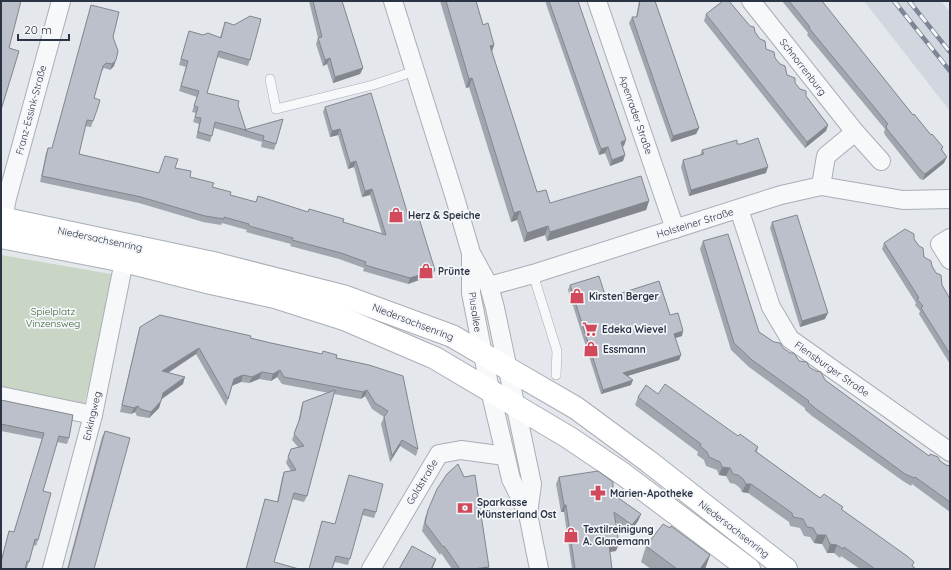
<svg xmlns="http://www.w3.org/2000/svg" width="951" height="570" font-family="Quicksand,sans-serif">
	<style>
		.built { fill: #d2d6de }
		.park { fill: #c9d6c5 }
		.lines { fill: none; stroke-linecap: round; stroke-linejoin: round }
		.lane-casing { stroke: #a9aeb7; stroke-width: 10 }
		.street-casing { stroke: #a9aeb7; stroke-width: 20 }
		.secondary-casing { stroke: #a9aeb7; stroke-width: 24 }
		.lane { stroke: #f7f8fa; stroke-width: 9 }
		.street { stroke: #f7f8fa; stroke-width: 18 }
		.secondary { stroke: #fff; stroke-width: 22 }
		.rail-casing { stroke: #7d8696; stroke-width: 4.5 }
		.rail { stroke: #f4f6f9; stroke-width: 3; stroke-dasharray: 9; stroke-linecap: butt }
		.wall { fill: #a1a5ae }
		.shaded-wall { fill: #83868d }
		.building { fill: #bbc0ca; stroke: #83868d }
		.labels { text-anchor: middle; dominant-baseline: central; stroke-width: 3.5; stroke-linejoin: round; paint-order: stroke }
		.street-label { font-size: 10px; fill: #2b3445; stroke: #f4f6f9 }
		.poi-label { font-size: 10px; font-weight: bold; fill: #2b3445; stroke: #f4f6f9; text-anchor: start }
		.park-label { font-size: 10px; fill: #3f6138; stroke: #f4f6f9 }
	</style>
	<rect width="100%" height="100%" fill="#e4e7ec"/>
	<path class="built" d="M864,1h77l9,11v99z"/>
	<path class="park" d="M1,255l116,20 -34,133 -82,-17z"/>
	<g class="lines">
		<g class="lane-casing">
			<g id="lane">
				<path d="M270,79l6,30 97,-24 42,-14"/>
				<path d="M533,274l24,77 -1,24"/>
			</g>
		</g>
		<g class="street-casing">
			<g id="street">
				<path d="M393,1l62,197 16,55 18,33 6,22 37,176 -4,30 11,55"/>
				<path d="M597,1l78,228"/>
				<path d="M751,1l104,131 26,29"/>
				<path d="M821,186l5,-30 29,-24"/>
				<path d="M739,209l32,98 19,32 160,113"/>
				<path d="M3,219l4,-21 54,-197"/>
				<path d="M950,238l-10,6 10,16"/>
				<path d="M471,255v38l19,97 21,89 17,35"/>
				<path d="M489,286l44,-12 248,-79 40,-9 82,14 47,-1"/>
				<path d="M1,396l92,19"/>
				<path d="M52,569l41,-154 31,-154"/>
				<path d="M371,569l68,-115 22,-4 44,6"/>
			</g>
		</g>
		<g class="secondary-casing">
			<g id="secondary">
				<path d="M1,218l212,45 133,34 106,39 124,72 72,53 138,108"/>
				<path d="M1,237l123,24 87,22 64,14 69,22 91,39 133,79 55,37 126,95"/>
			</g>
		</g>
		<use href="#lane" class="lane"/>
		<use href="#street" class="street"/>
		<use href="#secondary" class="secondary"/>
		<g class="rail-casing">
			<g id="rail">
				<path d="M894,1l56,70"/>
				<path d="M909,1l41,51"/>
			</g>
		</g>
		<use href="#rail" class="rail"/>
	</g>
	<g class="wall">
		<path d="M309,1h33l21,67 -3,6 -27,9 -6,-19 -4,2 -7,-22 2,-6z"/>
		<path d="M440,1h36l7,24 11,20 -2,7 45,140 13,11 99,-2 -3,9 -99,31 -2,-6 -21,7 -7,-22 -6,2 -42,-135 -3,1z"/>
		<path d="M545,1h33l46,145 -2,1 3,8 -2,6 -13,5 -5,-13 -6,2z"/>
		<path d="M639,1h16l44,127 -3,6 -25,8 -42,-119 3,-6h4z"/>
		<path d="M782,1h40l91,114 18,20 12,12 -1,4 2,12 -21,17 -3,-1 -35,-44 -1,-3 1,-3 -78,-94 1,-2z"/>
		<path d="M91,5l22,32 1,29 -4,4 -6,-2 -2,3 -8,27 -1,23 -2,6 -6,-1 -6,28 80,19 16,-5 15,9 40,18 26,7 2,-6 50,16 74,22 -12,-39 -8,2 -8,-30 -6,2 -10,-34 -8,2 -7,-25 2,-5 83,108 27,55 -2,5 -25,9 -45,-13 1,-3 -25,-9 -49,-13 1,-2 -45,-12 1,-2 -25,-7 -1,2 -18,-3 -64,-19 -99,-21 6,-29 2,-5h4z"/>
		<path d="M706,14l49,18 11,17 9,9 12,17 19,21 22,29 -2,6 -21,17 -101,-127z"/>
		<path d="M225,22l25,38 -2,6 -31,-9 -10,36 31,12 8,25 37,-11 -7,25 -2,6 -13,-3 1,-5 -48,-14 -4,14 -14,-4 3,-14 -6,-2 3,-9 -4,-1 5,-15 -18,-6 7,-24 -7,-2 10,-34 14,4 17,2z"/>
		<path d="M737,144l29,29 -77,23 -8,-29 2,-7 17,-5 2,-5z"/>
		<path d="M772,222l53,97 -25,8 -30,-99z"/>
		<path d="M914,239l10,18 8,9 10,19 8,14v65l-31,-50 1,-3 -5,-6 1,-2 -34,-54 2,-6z"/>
		<path d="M703,241l56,91 24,16 16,13 10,6 16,13 104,76 11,5 6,4 4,1v46l-38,-28 -1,2 -8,-5 -91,-65 -7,-6v-2l-56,-41 -18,-17 -31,-101z"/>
		<path d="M570,285l36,13 64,17 12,21 -7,2 6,17 -2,5 -52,16 4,9 -30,9 -33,-104z"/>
		<path d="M140,327l110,11 119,27 49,84 -2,7 -16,-10 -10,16 -9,-38 3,-7 -12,-8 -7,-13 -4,3 -27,-5 -27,102 -3,6 -12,-3 -18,63 25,7h-53l19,-70 12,3 5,-24 2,-6 7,-1 -5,-8 5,-14 7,-2 -6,-7 6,-16 3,-16 2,-6 26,-9 -47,-9 -5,-7 -6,4 -12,-2 -10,4 -8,-1 -9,4 -6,20 -30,-52 -28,19 15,11 -21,15 -3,9 -10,10 -12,-2 -2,-4 -4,2 -11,-2 18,-78z"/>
		<path d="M658,394l100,53 -1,5 63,46 23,9 -1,3 74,59h-56l-19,-13 -1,2 -6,-5h-7l-5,-9 -8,-1 -4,-6 -6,-1 -4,-8 -10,-2 -1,-4 -41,-29 -6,-1 -2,-4 -5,-4 -5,-1 -4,-7 -7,-1 -2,-5 -11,-4 -2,-6 -7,-5 1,-3 -63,-47 3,-8z"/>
		<path d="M1,400l68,38 -2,6 -10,-2 -14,49 -5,49 -2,6 -2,-1 -7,23 -26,1v-9l8,-29 5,1 28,-93 -41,-8z"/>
		<path d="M105,431l-11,138h-27l35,-132z"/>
		<path d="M349,475l27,37 -2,6 -12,-3 -14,50 -13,-3 -3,7h-23l13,-48 13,3z"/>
		<path d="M559,477l54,10 -2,6 30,21 -3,7 -8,11 -15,-10 1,29 -6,1 2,17h-40l-8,-57h-3l-5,-28z"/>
		<path d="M428,510l60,59h-36l-11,-16 -1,2 -18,-24 3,-13z"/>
		<path d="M670,528l40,27 -5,14h-54l-10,-7 5,-16z"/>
	</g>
	<g class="shaded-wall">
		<path d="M494,45l-3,9 -1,-8z"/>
		<path d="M330,58l-3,6 -4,2 2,-6z"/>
		<path d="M116,60l-2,6 -4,4 2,-6z"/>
		<path d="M363,68l-3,6 -27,9 2,-6z"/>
		<path d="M472,78l-3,9 -3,1 3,-9z"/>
		<path d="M828,125l-2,6 -21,17 2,-6z"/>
		<path d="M699,128l-3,6 -25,8 2,-6z"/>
		<path d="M340,129l-2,6 -8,2 2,-6z"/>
		<path d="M626,140l-2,6 -6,2 3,-6z"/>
		<path d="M608,147l-3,6 -6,2 2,-6z"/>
		<path d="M625,155l-2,6 -13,5 2,-6z"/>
		<path d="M947,157l-3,6 -21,17 2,-6z"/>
		<path d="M356,161l-2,6 -6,2 2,-6z"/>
		<path d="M768,167l-2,6 -77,23 2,-6z"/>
		<path d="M372,189l-2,6 -8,2 3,-6z"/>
		<path d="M649,201l-3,9 -99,31 3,-9z"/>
		<path d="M520,211l-3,9 -6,2 3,-9z"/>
		<path d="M548,226l-3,9 -21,7 3,-9z"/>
		<path d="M435,270l-2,5 -25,9 2,-6z"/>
		<path d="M828,313l-3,6 -25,8 2,-6z"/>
		<path d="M683,331l-1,5 -10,3 2,-5z"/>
		<path d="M199,348l-3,6 -36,24 2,-7z"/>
		<path d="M681,355l-2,5 -58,18 2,-5z"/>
		<path d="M280,370l-3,7 -6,4 2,-7z"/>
		<path d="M262,372l-3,7 -10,4 3,-6z"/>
		<path d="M243,375l-2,7 -10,4 3,-7z"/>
		<path d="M185,377l-2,7 -23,16 3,-7z"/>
		<path d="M633,380l-2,5 -30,9 2,-4z"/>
		<path d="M367,390l-2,6 -4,3 2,-7z"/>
		<path d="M161,401l-2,7 -10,10 2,-6z"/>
		<path d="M138,406l-3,6 -4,2 3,-6z"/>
		<path d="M402,440l-2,6 -10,16 2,-6z"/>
		<path d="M722,467l8,1 -4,8 -7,-1z"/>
		<path d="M746,484h5l-3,9 -6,-1z"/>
		<path d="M564,505h2l-2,7h-3z"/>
		<path d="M641,514l-3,7 -8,11 2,-7z"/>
		<path d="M817,535h9l-4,9 -8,-1z"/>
		<path d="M619,544l-3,7 -9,1 2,-7z"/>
		<path d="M830,544l7,1 -3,8h-7z"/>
		<path d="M710,555l-5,14h-5z"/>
		<path d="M436,559l-2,6 -2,4h-1z"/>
		<path d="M489,567l-1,2h-15z"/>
	</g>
	<g class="building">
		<path d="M1,1h20l-12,47 10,3 -18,59z"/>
		<path d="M313,1h29l21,67 -28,9 -5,-19 -5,2 -7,-22 4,-1z"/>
		<path d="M446,1h30l7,24 5,-2 6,22 -4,1 47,146 9,-2 4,13 91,-27 8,25 -99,31 -2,-6 -21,7 -7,-22 -6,2 -42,-135 -3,1z"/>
		<path d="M549,1h29l48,139 -5,2 4,13 -13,5 -4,-13 -7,2z"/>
		<path d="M640,1h15l44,127 -26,8 -41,-119h5z"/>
		<path d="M723,1h6l21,25 4,1 1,5 5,7 5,2 1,8 8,3 1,6 5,6 5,2 2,9 8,3v5l5,6 6,2v5l22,29 -21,17 -101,-128z"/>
		<path d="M789,1h33l91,114 1,-1 17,21 1,-1 11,13 -2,2 6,8 -22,17 -3,-2 -35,-43 -1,-3 2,-2 -79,-96 1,-1z"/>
		<path d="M91,5l28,7 -6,25 5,14 -2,9 -4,4 -6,-1 -3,3 -9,32 6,2 -3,10 -4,11 -6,-1 -8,34 80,19 6,-17 13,3 -3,9 16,3 -1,6 24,6 -2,4 19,5 -1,3 26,7 2,-6 50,16 1,-3 35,10 -1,3 43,13 -14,-46 -7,2 -9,-30 -6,2 -10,-34 -8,2 -7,-24 46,-14 37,122 9,-3 18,58 -25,8 -45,-13 1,-3 -25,-9 -49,-13 1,-2 -44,-12v-2l-25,-7v2l-19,-3 -64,-19 -99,-21 6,-28h4z"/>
		<path d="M250,16l11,3 -11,41 -31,-9 -12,42 32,8 -1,4 8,25 -31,-8 -3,14 -14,-4 3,-14 -6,-1 3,-10 -4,-1 5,-15 -18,-5 7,-25 -7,-2 8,-28 14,4 5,-2 13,5 4,-16 9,3z"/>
		<path d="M283,119l-7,25 -13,-4 1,-4 -20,-6z"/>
		<path d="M758,138l10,29 -77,23 -8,-30 21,-6 -2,-4 35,-10v4h4z"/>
		<path d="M797,215l31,98 -26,8 -30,-99z"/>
		<path d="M905,229l9,5v5l5,7 4,2 1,9 7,4 1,5 4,7 5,2 1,10 8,14v55l-29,-46 2,-2 -6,-7 2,-1 -35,-55z"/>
		<path d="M728,234l31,98 15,10 6,1 3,5 7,5h4l5,8 8,1 2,5 7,4 5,1 4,8 104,76 1,-2 8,3 2,4 6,4 4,1v36l-35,-25 -1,1 -9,-4 -90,-66 -7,-6 1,-1 -57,-41 -18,-17 -31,-102z"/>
		<path d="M599,276l7,22 53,-17 11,34 8,-2 5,18 -9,3 7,21 -58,18 10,7 -30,10 -33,-105z"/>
		<path d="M160,315l91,21 -1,2 21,5 51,11 1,-3 14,4 -1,3 33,7 34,11 15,73 -16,-9 -10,16 -8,-39 4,-6 -13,-8 -8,-13 -4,2 -79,-15 -4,-7 -7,4 -11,-2 -10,5 -9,-2 -9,4 -6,20 -29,-51 -37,23 23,6 -22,16 -2,8 -10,11 -11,-3 -2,-3 -4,2 -12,-3 18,-78z"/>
		<path d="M665,384l73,52 2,-2 18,13 -3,4 65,47 4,-4 19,13 -2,2 66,47 7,6 -2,4 4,3h-41l-31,-22 -1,2 -6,-4 -7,-1 -4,-9h-9l-4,-7 -6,-1 -4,-8 -10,-2 -1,-4 -41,-29h-5l-3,-5 -5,-4 -5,-1 -3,-6 -8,-1 -2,-5 -11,-5 -2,-5 -7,-6 1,-2 -63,-47 8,-12 12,9z"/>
		<path d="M335,390l-28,106 -13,-3 -20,69 25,7h-53l19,-70 13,3 6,-30 12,-2 -8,-13 3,-8 13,-3 -10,-12 6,-16 3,-16z"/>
		<path d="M1,400l72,15 -4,23 -10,-2 -16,55 8,2 -13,47 -3,-1 -6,23 -2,-1 -2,8h-24v-7l8,-31 5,1 30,-99 -43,-9z"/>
		<path d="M105,431l25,7 -36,131h-26z"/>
		<path d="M458,464l6,13 11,-2 14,92 -16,2h-13l-16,-23 -1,1 -18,-24 3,-13 9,-21 10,-15z"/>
		<path d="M598,471l15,11v5l-3,5 31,22 -9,11 -18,-13 5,32 -10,1 3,24h-37l-9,-64h-2l-5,-28z"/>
		<path d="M349,475l34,9 -7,28 -12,-3 -14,50 -14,-3 -4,13h-23l13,-48 13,3z"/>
		<path d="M663,524l7,4 1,-2 39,29 -10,14h-23l-31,-23z"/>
		<path d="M412,546l24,13 -5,10h-32z"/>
	</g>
	<defs>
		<g id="shop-bare" transform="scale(1.2)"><path d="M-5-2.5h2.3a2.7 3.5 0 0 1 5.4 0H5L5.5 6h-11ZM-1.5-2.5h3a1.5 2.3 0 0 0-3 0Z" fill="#d1495b" stroke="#f4f6f9" stroke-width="2.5" paint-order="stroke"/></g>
		<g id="supermarket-bare" transform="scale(1.2)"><path d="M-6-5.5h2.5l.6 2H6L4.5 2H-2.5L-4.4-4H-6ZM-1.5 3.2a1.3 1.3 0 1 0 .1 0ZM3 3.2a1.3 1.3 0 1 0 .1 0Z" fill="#d1495b" stroke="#f4f6f9" stroke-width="2.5" paint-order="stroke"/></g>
		<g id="pharmacy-bare" transform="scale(1.2)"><path d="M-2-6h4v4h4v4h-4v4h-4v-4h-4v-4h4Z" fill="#d1495b" stroke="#f4f6f9" stroke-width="2.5" paint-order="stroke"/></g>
		<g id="bank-bare" transform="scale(1.2)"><path d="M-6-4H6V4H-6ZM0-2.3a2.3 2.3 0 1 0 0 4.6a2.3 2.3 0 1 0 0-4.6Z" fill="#d1495b" stroke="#f4f6f9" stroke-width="2.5" paint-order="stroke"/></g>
	</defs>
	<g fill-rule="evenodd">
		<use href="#shop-bare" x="396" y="215"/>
		<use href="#shop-bare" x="426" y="271"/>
		<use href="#shop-bare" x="577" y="296"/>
		<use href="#supermarket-bare" x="590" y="329"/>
		<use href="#shop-bare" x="591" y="349"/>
		<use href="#pharmacy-bare" x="598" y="493"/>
		<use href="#bank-bare" x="465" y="508"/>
		<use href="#shop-bare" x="571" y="535"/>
	</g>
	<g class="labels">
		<g class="street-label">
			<text transform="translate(803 67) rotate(52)">Schnorrenburg</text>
			<text transform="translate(31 110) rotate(-75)">Franz-Essink-Straße</text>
			<text transform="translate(636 115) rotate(71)">Apenrader Straße</text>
			<text transform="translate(695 223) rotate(-17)">Holsteiner Straße</text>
			<text transform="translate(100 239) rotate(12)">Niedersachsenring</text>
			<text transform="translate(475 312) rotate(81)">Piusallee</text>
			<text transform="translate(413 322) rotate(21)">Niedersachsenring</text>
			<text transform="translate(832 369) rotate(35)">Flensburger Straße</text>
			<text transform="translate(92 416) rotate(-77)">Enkingweg</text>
			<text transform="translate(422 482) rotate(-59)">Goldstraße</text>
			<text transform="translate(734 529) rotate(38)">Niedersachsenring</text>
		</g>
		<g class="poi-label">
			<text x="408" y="215">Herz &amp; Speiche</text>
			<text x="438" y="271">Prünte</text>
			<text x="589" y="296">Kirsten Berger</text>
			<text x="602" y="329">Edeka Wievel</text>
			<text x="603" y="349">Essmann</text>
			<text x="610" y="493">Marien-Apotheke</text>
			<text x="477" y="502">Sparkasse<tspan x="477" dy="12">Münsterland Ost</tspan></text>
			<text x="583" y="529">Textilreinigung<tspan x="583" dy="12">A. Glanemann</tspan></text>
		</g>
		<g class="park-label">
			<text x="53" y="311">Spielplatz<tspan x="53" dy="12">Vinzensweg</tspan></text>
		</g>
	</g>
	<rect width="951" height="570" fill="none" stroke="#2b3445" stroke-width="4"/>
	<path d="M18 34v6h51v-6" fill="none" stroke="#2b3445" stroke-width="2"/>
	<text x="24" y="34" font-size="12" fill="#2b3445" stroke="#f4f6f9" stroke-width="3" paint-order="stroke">20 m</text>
</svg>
